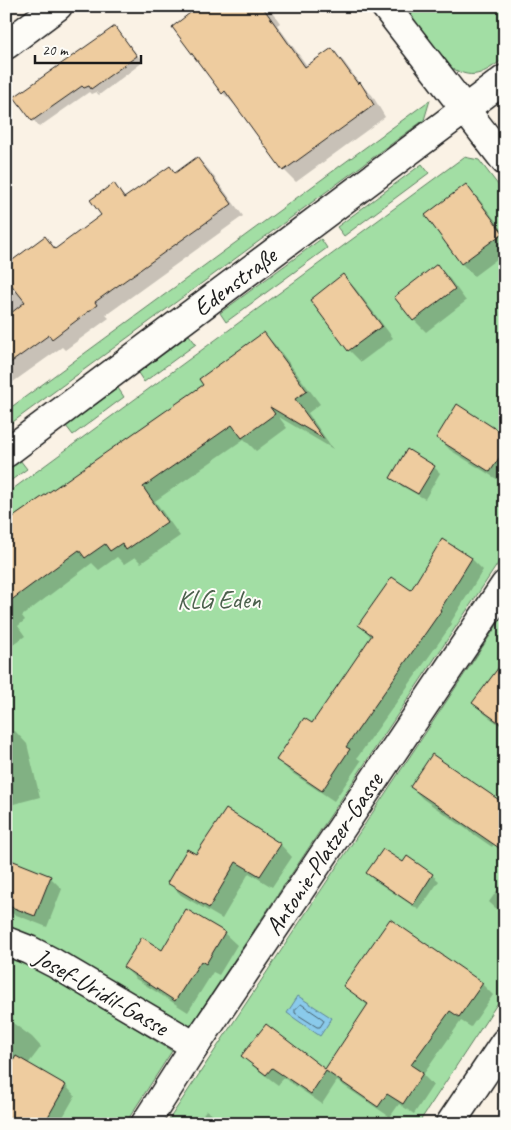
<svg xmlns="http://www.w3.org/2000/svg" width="511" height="1130" font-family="Caveat,sans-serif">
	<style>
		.green { fill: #a2dea4; stroke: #5f7d60 }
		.water { fill: #8acaeb; stroke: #5e8498 }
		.shadow { fill: #0003 }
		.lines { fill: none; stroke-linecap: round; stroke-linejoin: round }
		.shore { stroke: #48626f; stroke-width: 1 }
		.building { fill: #eecc9f; stroke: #1c1c1c }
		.minor-casing { stroke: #1c1c1c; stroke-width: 31 }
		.minor { stroke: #fdfcf7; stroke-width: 28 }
		.labels { text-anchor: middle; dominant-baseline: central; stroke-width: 4; stroke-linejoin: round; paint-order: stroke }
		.street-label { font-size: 25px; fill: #1c1c1c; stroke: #fdfcf7 }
		.park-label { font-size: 25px; fill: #4b604c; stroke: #fdfcf7 }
	</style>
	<rect width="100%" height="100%" fill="#faf2e5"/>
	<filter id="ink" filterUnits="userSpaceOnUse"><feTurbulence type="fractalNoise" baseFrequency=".02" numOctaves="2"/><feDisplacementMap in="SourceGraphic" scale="10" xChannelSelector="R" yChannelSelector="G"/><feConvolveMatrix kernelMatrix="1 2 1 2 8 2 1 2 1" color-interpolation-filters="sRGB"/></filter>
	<g filter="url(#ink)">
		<g class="green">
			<path d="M404,6h101v52c-23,16 -32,24 -58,7z"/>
			<path d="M430,100l-6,20 -418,307v-16z"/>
			<path d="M464,157l15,3 26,34v359l-316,475 -183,-100v-434z"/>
			<path d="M422,164l7,9 -85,63 -7,-9z"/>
			<path d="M321,239l6,9 -101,74 -6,-9z"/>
			<path d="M189,335l7,9 -52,38 -6,-9z"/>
			<path d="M118,388l6,9 -51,38 -7,-9z"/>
			<path d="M20,460l7,9 -21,15v-13z"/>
			<path d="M505,613v379l-87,132h-252z"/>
			<path d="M6,957l37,14 129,80 -47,73h-119z"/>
		</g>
		<path class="water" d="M298,996l34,22 -12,18 -33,-23z"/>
		<g class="shadow">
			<path d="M202,6h66l12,17 -3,2 31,42 24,-17 12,12 16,22 12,11 13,22 -89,65 -12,-12 -48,-66 -1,1 -12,-12 -49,-65z"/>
			<path d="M115,28l28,34 -44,33 -3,-3 -5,2 -2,-2 -50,35 -23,-30z"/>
			<path d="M197,158l12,12 34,46 -137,99 3,3 -44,32 -3,-3 -56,40v-88l11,-9 28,-53 11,12 47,-34 10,-30 13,13 44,-31 6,6z"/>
			<path d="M466,186l12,12 27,35v20l-31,23 -12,-12 -36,-49z"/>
			<path d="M437,266l12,12 17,23 -40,31 -12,-12z"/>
			<path d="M343,276l12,12 38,50 -32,24 -12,-12z"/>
			<path d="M264,333l13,14 43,57 -12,9 25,36 -54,-32 8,11 -31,23 -12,-12 -89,62 25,35 -39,27 -6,-6 -11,7 -7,-7 -18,13 -7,-7 -70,53 3,4 -7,6 7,10 -19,14v-127l199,-137z"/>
			<path d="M505,436v44l-2,3 -53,-33 -12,-13z"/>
			<path d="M434,467l6,6 -15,26 -27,-15 -6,-7z"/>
			<path d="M472,559l11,11 -32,52 1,2 -95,134 4,3 -27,40 -45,-30 -11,-11 34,-35 59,-88 -11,-12 51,-33z"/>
			<path d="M505,671v58l-19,-14 -13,-12z"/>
			<path d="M15,731l12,13 13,53 -34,9v-72z"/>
			<path d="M411,787l94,42 -13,18 -69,-48z"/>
			<path d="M280,844l12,13 -20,30 -23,-14 -27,46 -41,-24 -12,-12 28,-27z"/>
			<path d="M6,859l44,18 12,12 -15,38 -41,-16z"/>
			<path d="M403,863l29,12 7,6 -20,29 -45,-30 -7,-7z"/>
			<path d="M505,879v38l-16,-15z"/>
			<path d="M186,910l38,23 13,12 -18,30 -6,-3 -25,40 -52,-33 -12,-12 38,-15z"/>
			<path d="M482,984l11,11 -22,32 -10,-6 -38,54 10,10 -19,29 -15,-10 -9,13 -53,-36 -15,23 -38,-26 -6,7 -24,-18 -11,-11 82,15 43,-65 -23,-20z"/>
			<path d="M6,1018l26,19 9,10 -13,17 38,22 9,10 -16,28h-44l-9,-5v-43l2,-4h-2z"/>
			<path d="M206,1110l19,14h-28z"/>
		</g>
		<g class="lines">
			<path class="shore" d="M301,1004l22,15 1,2 -4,6h-3l-22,-14v-3z"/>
		</g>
		<g class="building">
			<path d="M199,6h63l43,61 27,-19 26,36 2,-2 14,23 -91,66 -58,-80 -3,3 -50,-67z"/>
			<path d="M115,26l22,30 -46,33 -2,-3 -5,2 -2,-2 -50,35 -18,-24z"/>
			<path d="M197,157l35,47 -137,98 2,3 -45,34 -3,-4 -43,31v-49l19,-15 -19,-24v-13l39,-29 10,13 46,-34 -11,-15 24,-17 10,15 46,-32 5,7z"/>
			<path d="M466,184l37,49 -42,31 -36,-49z"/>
			<path d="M437,264l18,25 -42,32 -19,-24z"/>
			<path d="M343,274l39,52 -34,25 -38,-51z"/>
			<path d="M264,332l43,59 -12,8 29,40 -54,-32 5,7 -33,24 -10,-13 -89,62 24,35 -41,28 -4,-7 -12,8 -5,-7 -20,14 -6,-8 -73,54v-82l197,-137 -4,-6z"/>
			<path d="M457,404l48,31v14l-15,23 -54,-34z"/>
			<path d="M407,449l28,17 -17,28 -28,-16z"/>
			<path d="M442,539l30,19 -32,52 1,1 -95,136 4,2 -28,42 -46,-31 28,-42 8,5 60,-88 -14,-10 34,-48 19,13z"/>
			<path d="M505,659v68l-33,-24z"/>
			<path d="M432,754l73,50v48l-95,-65z"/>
			<path d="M226,809l55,35 -21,32 -24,-14 -27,46 -42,-25 20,-34 9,5z"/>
			<path d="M383,849l20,13 4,-6 26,18 -20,31 -47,-32z"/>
			<path d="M6,858l45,18 -16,40 -29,-11z"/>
			<path d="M186,909l39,23 -19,32 -5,-3 -26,40 -52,-34 19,-30 20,13z"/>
			<path d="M390,919l93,64 -24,34 -9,-6 -39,54 12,8 -20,31 -16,-10 -9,13 -52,-36 -15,23 -39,-26 -6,7 -25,-19 25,-32 59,45 43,-65 -25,-18z"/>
			<path d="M16,1056l50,29 -22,39h-24l-14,-8v-43z"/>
		</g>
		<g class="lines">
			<g class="minor-casing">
				<g id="minor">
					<path d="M385,6l120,155"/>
					<path d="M6,45l52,-39"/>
					<path d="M6,453l499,-374"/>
					<path d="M6,941l23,9 25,13 141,83"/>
					<path d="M145,1124l50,-78 310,-461"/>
					<path d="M450,1124l55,-82"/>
				</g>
			</g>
			<use href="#minor" class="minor"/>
		</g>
	</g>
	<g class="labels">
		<g class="street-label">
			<text transform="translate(235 282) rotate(-37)">Edenstraße</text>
			<text transform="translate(324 854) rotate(-56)">Antonie-Platzer-Gasse</text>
			<text transform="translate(101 992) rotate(30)">Josef-Uridil-Gasse</text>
		</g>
		<g class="park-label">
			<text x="219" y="600">KLG Eden</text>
		</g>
	</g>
	<rect width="511" height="1130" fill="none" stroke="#fdfcf7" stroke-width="25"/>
	<rect x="12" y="12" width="486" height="1105" fill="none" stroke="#1c1c1c" stroke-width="2" filter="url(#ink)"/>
	<path d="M35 55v8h106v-8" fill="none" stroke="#1c1c1c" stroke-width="2.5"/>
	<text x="42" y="55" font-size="15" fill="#1c1c1c" stroke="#fdfcf7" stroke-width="4" paint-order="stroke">20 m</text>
</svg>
